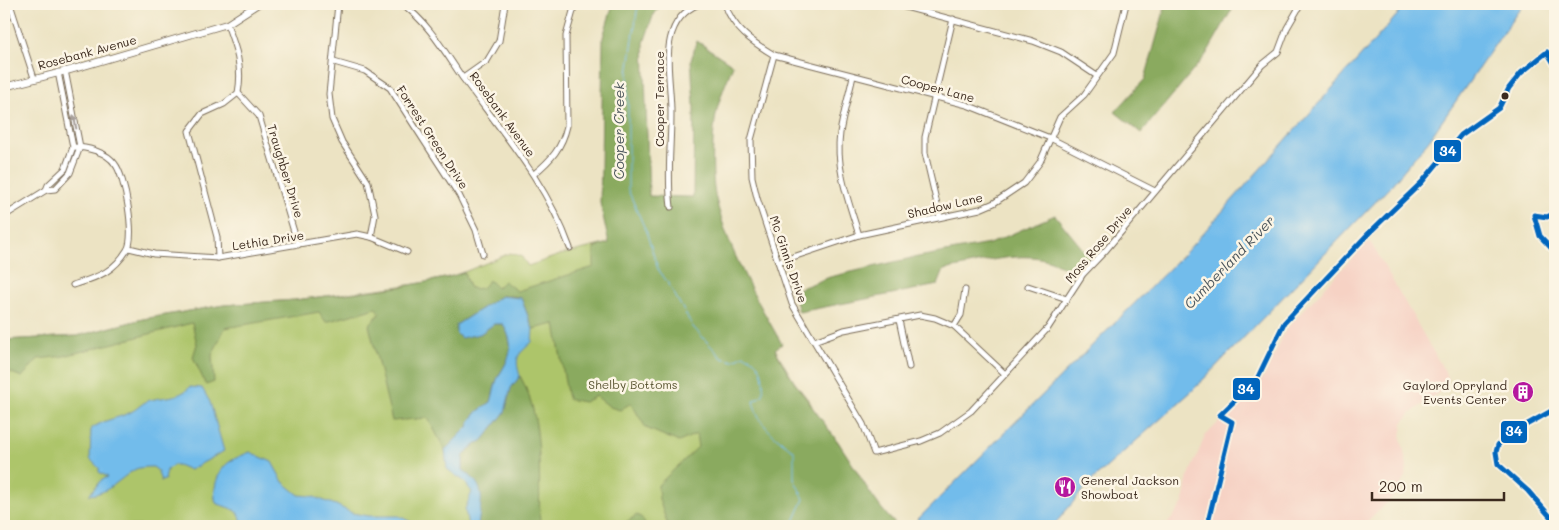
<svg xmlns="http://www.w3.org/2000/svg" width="1559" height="530" font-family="Mali,sans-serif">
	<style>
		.built { fill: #f6d2c4 }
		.green { fill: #adc56a; stroke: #747844 }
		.forest { fill: #8aaa5e; stroke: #626a3e }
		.water { fill: #72bceb; stroke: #567384 }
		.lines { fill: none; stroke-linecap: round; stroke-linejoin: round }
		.stream { stroke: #72bceb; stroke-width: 1 }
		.minor-casing { stroke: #796b58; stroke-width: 7 }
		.tertiary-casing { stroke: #796b58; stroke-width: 8 }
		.minor { stroke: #fff; stroke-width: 5 }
		.tertiary { stroke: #fff; stroke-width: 6 }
		.bus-1-casing { stroke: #fcf5e5; stroke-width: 9 }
		.bus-1 { stroke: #0065bd; stroke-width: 5 }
		.oneway { fill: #a79f9a }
		.bus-dot { fill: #3b2a1e; stroke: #fcf5e5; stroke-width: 2 }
		.labels { text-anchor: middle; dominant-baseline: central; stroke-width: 5; stroke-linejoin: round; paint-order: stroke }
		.street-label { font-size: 12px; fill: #3b2a1e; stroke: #fcf5e5 }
		.park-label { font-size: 12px; fill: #5d5835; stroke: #fcf5e5 }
		.poi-label { font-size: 12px; fill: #3b2a1e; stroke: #fcf5e5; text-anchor: end }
		.water-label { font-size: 14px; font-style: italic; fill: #4c565c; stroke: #fcf5e5 }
		.line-badge { stroke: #fcf5e5; stroke-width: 2 }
		.badge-label { font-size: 14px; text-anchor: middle; font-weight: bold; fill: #fff }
	</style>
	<rect width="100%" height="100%" fill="#fcf5e5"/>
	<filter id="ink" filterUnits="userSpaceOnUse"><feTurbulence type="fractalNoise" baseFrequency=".02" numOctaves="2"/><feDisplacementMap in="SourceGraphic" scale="10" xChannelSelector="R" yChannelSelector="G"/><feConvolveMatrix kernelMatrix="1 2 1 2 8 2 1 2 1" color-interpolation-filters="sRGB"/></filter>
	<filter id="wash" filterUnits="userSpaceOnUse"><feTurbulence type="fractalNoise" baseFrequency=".0096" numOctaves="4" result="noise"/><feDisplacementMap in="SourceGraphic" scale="20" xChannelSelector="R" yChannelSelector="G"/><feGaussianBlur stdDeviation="1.12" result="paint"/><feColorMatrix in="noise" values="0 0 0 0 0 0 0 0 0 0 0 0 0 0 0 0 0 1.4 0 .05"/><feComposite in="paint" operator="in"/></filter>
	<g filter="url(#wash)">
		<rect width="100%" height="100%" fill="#ece3c3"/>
		<path class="built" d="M1366,243h5l78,136 -6,10 -33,25 -7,9 -2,15 6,28 -1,8 -9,19 -34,33h-197l17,-23 4,-23 18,-44 59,-59 22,-48z"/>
		<path class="green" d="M613,242l162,107 19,33 16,20 5,11 24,30 19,34 22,31 17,18h-893v-186l73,-4 66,-17 81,-14 71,-5 128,-17 34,-8 53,-22 11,3 7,10 32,-11z"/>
		<g class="forest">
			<path d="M613,4h50l-9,9 -10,30 5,153 44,1 1,-91 -3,-46 6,-19 36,24c-6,16 -14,33 -17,50 -4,20 -5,64 0,84 12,51 40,100 66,145l-7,5c17,35 43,64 65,96 20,29 31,55 57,81h-229l-9,-27 -1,-14 40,-38 -2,-13 -17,8 -33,-14 -15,-25 -11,7 -10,-3 -14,-11 -12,6 -16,-3 -13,-75 -22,5 -12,-31 -9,-2h-11l-45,29 24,9 14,-10h9c11,20 9,30 -2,48 -6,8 -7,21 -10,30l-13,9 -8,10 -2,6 -23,23 -17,-32 -36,3 -23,-96 11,-12 -4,-5 -50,14 -7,-10 -94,16 -13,27 2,27 -8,3 -13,-28 4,-13 -5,-21 -128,33 -26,3 -16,18 -18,-7v-30l73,-4 66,-17 81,-14 71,-5 105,-13 46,-9 18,-6 5,15 5,2 8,-1 7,-8 8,8 7,-7 13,10 77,-24v-19l15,-5 -9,-40 1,-36 2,-130z"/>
			<path d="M1166,4h69l-29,51 -65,78 -26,-21 30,-33z"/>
			<path d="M1055,215l35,43 -17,18c-31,-35 -89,-13 -129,-6l-6,15 -139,27 -6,-21 37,-14 77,-18 82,-15z"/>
			<path d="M520,376c25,44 18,100 20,150h-62c2,-24 7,-40 -15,-56v-13l6,-8 14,-9 22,-28 6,-24z"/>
			<path d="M637,515l5,3 4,8h-26z"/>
		</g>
		<g class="water">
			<path d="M1407,4h116l-94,136 -41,49 -195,201 -103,92 -37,44h-142l277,-276z"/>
			<path d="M501,296l20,2 12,31 -1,13c-14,13 -18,14 -12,34l-9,12 -6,24 -22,28 -14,9 -6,8v13c25,18 18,29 15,56h-10l-3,-17 7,-17 -8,-11 -17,-12 -2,-19 23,-23 2,-6 8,-10 13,-9c3,-9 4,-22 10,-30 11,-18 13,-28 2,-48h-9l-14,10 -19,4 -5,-5v-8z"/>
			<path d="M190,387l12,1 8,14 14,49 -34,19 -12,-5h-5l-6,5 -2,10 -4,1 -4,-11 -4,-3c-5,0 -14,0 -19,3 -15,9 -26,24 -45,25l13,-16 6,-2 -9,-5v-4l-9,-9 1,-30c13,-10 26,-10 40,-17 6,-3 10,-8 16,-11 15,-5 32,-2 43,-14z"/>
			<path d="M250,452l22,10 11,20 16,13 12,1 25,9 16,8 17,3h30l20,10h-176c-4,-19 -11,-16 -27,-23 -4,-13 1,-31 12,-40 6,-5 15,-8 22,-11z"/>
		</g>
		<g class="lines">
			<path class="stream" d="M638,4l-10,70v116l18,41 12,38 10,14 25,44 29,31 11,3 11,-6c19,7 20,22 19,40l-10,6c6,25 21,35 41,50v28l10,20 -10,22v5"/>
		</g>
	</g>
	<g filter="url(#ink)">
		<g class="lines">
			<g class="minor-casing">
				<g id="minor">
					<path d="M10,4l24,74"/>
					<path d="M338,4l-9,90 3,25 10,23 26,40 7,33 -4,22"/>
					<path d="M402,4c25,17 43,48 60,73 40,55 85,106 108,171"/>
					<path d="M725,4c8,25 27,38 49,51l193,50 83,33 105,53"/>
					<path d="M894,4l139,37 28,11 36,24"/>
					<path d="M227,24c9,24 16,43 11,69l21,23 39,129"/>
					<path d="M774,55l-23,85 1,37 5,21 35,106 71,120 11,29 47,-12 19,-8 31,-22 77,-83 35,-54 23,-24 156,-185 16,-13 9,-24 14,-24"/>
					<path d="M334,62l31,9 25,17 69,107 17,35 7,24"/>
					<path d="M853,76c-4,19 -10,38 -13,57 -5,34 9,70 19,102"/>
					<path d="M463,78l24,-17 12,-20 6,-37"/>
					<path d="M73,147c14,0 34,5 42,17 10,12 21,73 12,86 -14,23 -30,27 -54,35"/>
					<path d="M534,174c17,-14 28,-26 33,-48l-1,-90 9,-32"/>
					<path d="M46,190l2,-5 17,-16 8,-22 -15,-75"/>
					<path d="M671,207c-4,-31 0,-61 0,-92 1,-37 -17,-92 28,-111"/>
					<path d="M4,216l42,-26 9,-1 15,-16 10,-26 -15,-77"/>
					<path d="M940,217l-15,-64v-16l28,-118"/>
					<path d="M129,248l25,6 64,4 139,-24 14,3 36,15"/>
					<path d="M218,258l-1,-21 -28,-106 13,-17 22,-10 14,-11"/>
					<path d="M778,262l81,-27 121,-26 14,-6 30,-20 16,-21 20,-45 24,-22 30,-42 12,-49"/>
					<path d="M1028,286l39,13"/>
					<path d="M899,320l10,47"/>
					<path d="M954,326l7,-11 4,-25"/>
					<path d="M814,341l30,-11 76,-15 15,3 19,8 50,47"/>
				</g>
			</g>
			<g class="tertiary-casing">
				<path id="tertiary" d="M4,87l66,-17 157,-46 31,-20"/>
			</g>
			<use href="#minor" class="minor"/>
			<use href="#tertiary" class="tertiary"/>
			<g class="bus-1-casing">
				<g id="bus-1">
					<path d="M1555,213l-8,4 -13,-2 6,21 15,16"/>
					<path d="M1555,268v66"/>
					<path d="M1555,409l-49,27 -8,9 -2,7 2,12 30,27 27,31"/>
					<path d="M1207,526l25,-104 -12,-7 37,-36 27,-56 85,-90 53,-51 39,-47 38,-27 10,-20 12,-15 26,-21 8,13"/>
				</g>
			</g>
			<use href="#bus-1" class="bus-1"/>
		</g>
		<defs><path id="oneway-solid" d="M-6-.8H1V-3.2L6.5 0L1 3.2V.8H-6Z" transform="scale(1.25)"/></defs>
		<use class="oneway" href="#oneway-solid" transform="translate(75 122) rotate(-101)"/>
	</g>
	<defs>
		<g id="building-disc" transform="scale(1.125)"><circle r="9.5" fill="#b5179e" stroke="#fcf5e5"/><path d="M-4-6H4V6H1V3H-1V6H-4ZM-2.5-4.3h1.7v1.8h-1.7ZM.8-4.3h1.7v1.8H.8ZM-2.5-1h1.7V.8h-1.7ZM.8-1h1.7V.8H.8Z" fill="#fff"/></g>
		<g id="restaurant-disc" transform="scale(1.125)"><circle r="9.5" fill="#b5179e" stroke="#fcf5e5"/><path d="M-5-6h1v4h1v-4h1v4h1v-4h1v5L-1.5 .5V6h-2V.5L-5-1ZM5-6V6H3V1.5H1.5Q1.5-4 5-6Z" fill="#fff"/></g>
	</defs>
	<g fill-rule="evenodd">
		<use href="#building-disc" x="1523" y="392"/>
		<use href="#restaurant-disc" x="1065" y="487"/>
	</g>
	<circle class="bus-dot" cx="1505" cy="96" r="4.5"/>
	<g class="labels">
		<g class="street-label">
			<text transform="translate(87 52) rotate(-15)">Rosebank Avenue</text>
			<text transform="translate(938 88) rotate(15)">Cooper Lane</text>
			<text transform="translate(659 99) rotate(-90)">Cooper Terrace</text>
			<text transform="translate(503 114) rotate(54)">Rosebank Avenue</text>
			<text transform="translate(433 137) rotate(57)">Forrest Green Drive</text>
			<text transform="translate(286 171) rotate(73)">Traughber Drive</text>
			<text transform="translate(945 205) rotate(-13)">Shadow Lane</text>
			<text transform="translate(268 240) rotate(-9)">Lethia Drive</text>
			<text transform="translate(1098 244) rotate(-50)">Moss Rose Drive</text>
			<text transform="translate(789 259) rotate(71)">Mc Ginnis Drive</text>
		</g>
		<g class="park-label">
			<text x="633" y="384">Shelby Bottoms</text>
		</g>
		<g class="poi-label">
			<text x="1507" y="385">Gaylord Opryland<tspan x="1507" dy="14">Events Center</tspan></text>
			<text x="1081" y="480" text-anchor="start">General Jackson<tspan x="1081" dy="14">Showboat</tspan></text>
		</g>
		<g class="water-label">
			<text transform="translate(618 131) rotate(-90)">Cooper Creek</text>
			<text transform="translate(1229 262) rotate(-46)">Cumberland River</text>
		</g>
	</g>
	<g class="line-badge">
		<rect x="1433" y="139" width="29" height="24" rx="5" fill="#0065bd"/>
		<rect x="1232" y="377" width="29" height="24" rx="5" fill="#0065bd"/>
		<rect x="1500" y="420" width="28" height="24" rx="5" fill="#0065bd"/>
	</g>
	<g class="badge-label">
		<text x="1448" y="156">34</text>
		<text x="1246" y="394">34</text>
		<text x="1514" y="436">34</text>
	</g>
	<rect width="1559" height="530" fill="none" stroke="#fcf5e5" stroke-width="20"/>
	<path d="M1372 492v8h132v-8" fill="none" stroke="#3b2a1e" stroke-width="2.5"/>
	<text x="1379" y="492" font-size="15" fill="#3b2a1e" stroke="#fcf5e5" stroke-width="4" paint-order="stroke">200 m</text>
</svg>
